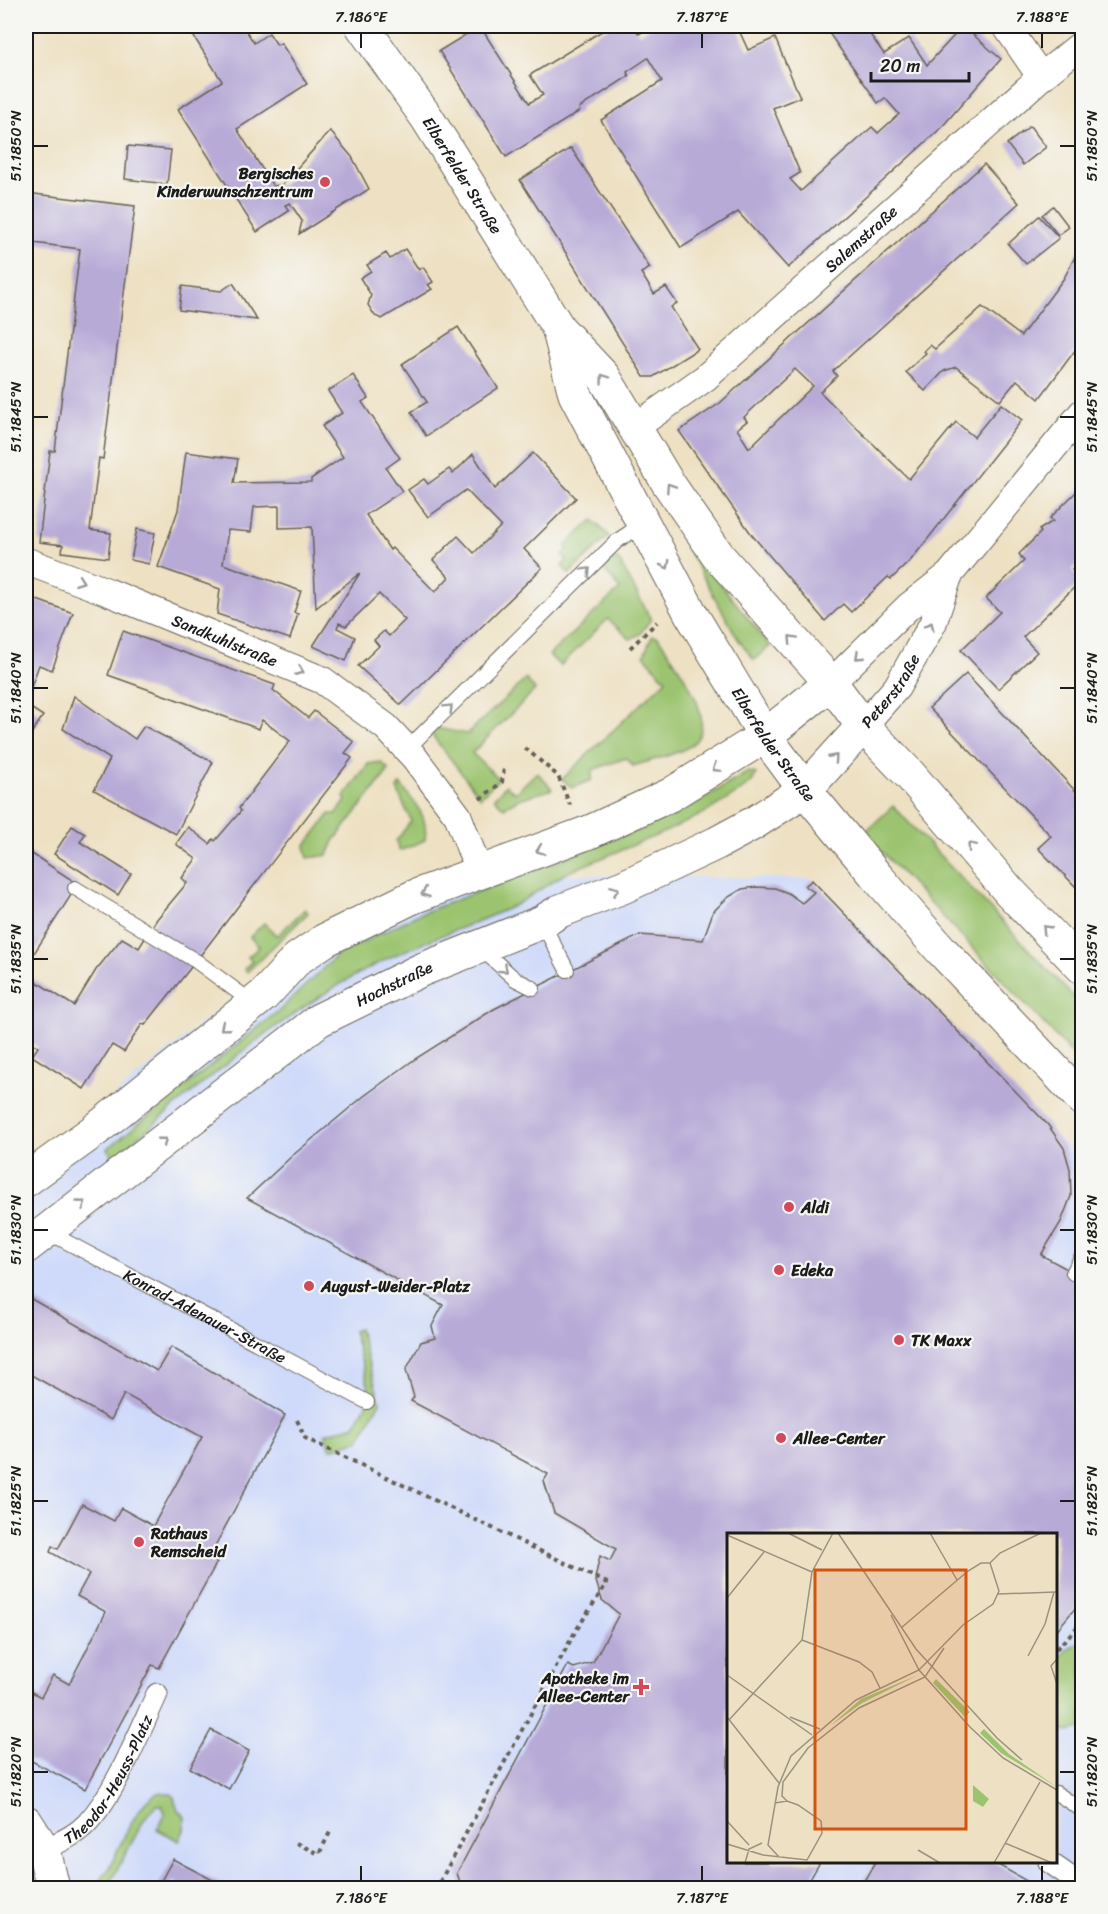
<svg xmlns="http://www.w3.org/2000/svg" width="1108" height="1914" font-family="Sriracha,sans-serif">
	<style>
		.built { fill: #cfdafa; fill-rule: evenodd }
		.green { fill: #9cc470; stroke: #5c7046; stroke-width: 1.5 }
		.building { fill: #b7aad7; fill-rule: evenodd }
		.lines { fill: none; stroke-linecap: round; stroke-linejoin: round }
		.service-casing { stroke: #666156; stroke-width: 16 }
		.pedestrian-casing { stroke: #666156; stroke-width: 23 }
		.minor-casing { stroke: #666156; stroke-width: 29 }
		.tertiary-casing { stroke: #666156; stroke-width: 35 }
		.secondary-casing { stroke: #666156; stroke-width: 35 }
		.path { stroke: #666156; stroke-width: 4; stroke-dasharray: 4.5 4.5; stroke-linecap: butt }
		.service { stroke: #fff; stroke-width: 14 }
		.pedestrian { stroke: #fff; stroke-width: 21 }
		.minor { stroke: #fff; stroke-width: 27 }
		.tertiary { stroke: #fff; stroke-width: 33 }
		.secondary { stroke: #fff; stroke-width: 33 }
		.oneway { stroke: #999 }
		.ticks { fill: none; stroke: #1c1c1c; stroke-width: 2 }
		.poi-dot { fill: #d1495b; stroke: #f6f6f2; stroke-width: 2 }
		.labels { text-anchor: middle; dominant-baseline: central; stroke-width: 4.5; stroke-linejoin: round; paint-order: stroke }
		.poi-label { font-size: 16px; font-weight: bold; fill: #1c1c1c; stroke: #f6f6f2; text-anchor: start }
		.street-label { font-size: 16px; fill: #1c1c1c; stroke: #f6f6f2 }
		.inset-road { fill: none; stroke: #9a9280; stroke-width: 1.5 }
		.view { fill: #d4530e; fill-opacity: 0.15; stroke: #d4530e; stroke-width: 3 }
		.inset-edge { fill: none; stroke: #1c1c1c; stroke-width: 3 }
		.neatline { fill: none; stroke: #1c1c1c; stroke-width: 2 }
		.ticks-label { font-size: 15px; text-anchor: middle; fill: #1c1c1c }
	</style>
	<rect width="100%" height="100%" fill="#f6f6f2"/>
	<filter id="ink" filterUnits="userSpaceOnUse"><feTurbulence type="fractalNoise" baseFrequency=".0167" numOctaves="2"/><feDisplacementMap in="SourceGraphic" scale="12" xChannelSelector="R" yChannelSelector="G"/><feConvolveMatrix kernelMatrix="1 2 1 2 8 2 1 2 1" color-interpolation-filters="sRGB"/></filter>
	<filter id="wash" filterUnits="userSpaceOnUse"><feTurbulence type="fractalNoise" baseFrequency=".008" numOctaves="4" result="noise"/><feDisplacementMap in="SourceGraphic" scale="24" xChannelSelector="R" yChannelSelector="G"/><feGaussianBlur stdDeviation="1.35" result="paint"/><feColorMatrix in="noise" values="0 0 0 0 0 0 0 0 0 0 0 0 0 0 0 0 0 1.4 0 .05"/><feComposite in="paint" operator="in"/></filter>
	<g filter="url(#wash)">
		<rect width="100%" height="100%" fill="#eee1c3"/>
		<path class="built" d="M448,872l364,7 270,284v725h-1056v-716l122,-105 148,-120zM728,1534h328v328h-328z"/>
		<g class="green">
			<path d="M593,520l16,16 -40,38 -7,-8 5,-6 -5,-5 6,-6 -3,-3z"/>
			<path d="M688,543l82,103 -16,14 -16,-21 -52,-93z"/>
			<path d="M618,559l33,60 -11,15 -10,5 -22,-20 -48,47 -11,-11 71,-66 -18,-22 7,-7z"/>
			<path d="M652,636l6,1c15,23 66,86 32,109 -16,10 -40,14 -57,20l-7,-8 -34,12v10l-20,8 -10,-9 104,-99 -22,-25z"/>
			<path d="M526,679l9,11 -63,63 27,26 -19,18 -49,-63 6,-6 30,6z"/>
			<path d="M381,762l8,8 -55,71 -6,14 -20,3 -3,-12 25,-32h6l10,-13 -2,-4 24,-33z"/>
			<path d="M537,772l15,17c-16,6 -35,8 -48,19l-10,-10 12,-13 9,8z"/>
			<path d="M748,772l8,2 -4,8c-51,41 -119,62 -179,88 -23,10 -40,27 -62,37 -45,21 -93,35 -138,59 -95,49 -177,124 -259,191l-7,-8 174,-140 56,-54 80,-40 229,-88 55,-27z"/>
			<path d="M400,784c14,18 29,32 25,56l-25,11 -4,-10 15,-20 -14,-32z"/>
			<path d="M893,806l189,200v58l-218,-231z"/>
			<path d="M305,909l3,4 -61,59 -3,-3 8,-8 -4,-4 11,-10 -9,-10 14,-14 13,13z"/>
			<path d="M359,1329l21,73 -21,38 -28,9 -6,-15 30,-9 16,-30 -18,-64z"/>
			<path d="M1082,1641v88l-14,3 -12,-3v-66l12,-15z"/>
			<path d="M161,1792l12,3 5,15 7,7 -1,13 -5,11 -22,-12 8,-16 -3,-8h-5l-12,13 -34,63 -7,7h-10c3,-5 10,-11 14,-18 11,-20 30,-73 53,-78z"/>
		</g>
		<g id="blocks">
			<g class="building">
				<path d="M187,26h56l11,17 15,-10 8,12 4,-2 26,41 -70,45 36,57 9,-1 48,-54 22,26 17,32 -70,45 3,-13 -12,-18 -5,2 4,6 -32,21 -79,-123 44,-28z"/>
				<path d="M480,26l49,77 14,-8 -13,-20 80,-49h23l6,8 13,-8h85l11,24 27,-12 25,59 -27,11 27,65 -10,6 11,12 71,-64 6,6 21,-19 -14,-16 -7,5 -54,-77h40l20,28 25,-16 18,27 36,-39 38,33 -60,69 -153,140 -50,-56 -57,36 -80,-128 61,-39 -14,-23 -21,14 2,4 -50,32 1,3 -74,46 -67,-106z"/>
				<path d="M1030,126l16,21 -23,18 -16,-21z"/>
				<path d="M128,146l43,4 -4,34 -42,-5z"/>
				<path d="M571,148l79,120 -9,5 13,21 12,-7 11,16 -6,4 27,42 -45,28h-9l-124,-197z"/>
				<path d="M984,164l35,39 -186,168 4,5 -17,16 89,87 47,-57 18,15 27,-33 21,16 -111,140 -20,19 -3,-2 -37,35 -8,-8 -18,17 -73,-86 -73,-104 41,-28zM795,369l18,17 -64,62 -12,-19 10,-8 -3,-4z"/>
				<path d="M26,193l109,13 -32,253 -4,-1 -9,72 21,3 -3,25 -46,-6 1,-7 -24,-3 11,-91h5l25,-202 -54,-7z"/>
				<path d="M1053,206l16,21 -11,8 -16,-20z"/>
				<path d="M1039,216l20,22 -33,26 -18,-20z"/>
				<path d="M1082,243v98l-43,58 -22,-19 -17,21 -44,-34 -12,4 -19,20 -19,-19 20,-19 -2,-2 6,-6 5,4 47,-42 39,29 43,-58z"/>
				<path d="M405,249l14,21 4,-3 10,15 -5,3 4,4 -50,30 -7,-3 -7,-11 3,-10 -11,-17 11,-7 -4,-6 19,-12 4,6z"/>
				<path d="M233,283l24,37 -78,-10 3,-24 39,5z"/>
				<path d="M458,327l40,61 -72,48 -15,-24 16,-10 -25,-38z"/>
				<path d="M353,375l15,23 -6,4 38,56 -14,10 16,23 -36,24 24,35 2,-2 43,44 14,-15 -16,-17 25,-24 16,17 27,-27 -35,-36 -38,27 -20,-27 16,-11 4,5 21,-15 4,5 20,-20 22,35 38,-36 43,45 -52,51 18,19 -141,137 -43,-39 21,-20 -5,-6 10,-9 5,5 16,-16 -26,-26 -33,32 -7,-3 -2,5 18,9 -9,24 -33,-15 47,-73 -44,35 -4,-81 -33,1v-22l-25,1 -3,25 -23,-2 -5,34 78,27 -7,22 4,1 -8,25 -73,-25 3,-25 -62,-22 20,-57 8,-58 52,7 -4,24 77,-1v-3l32,-22 -21,-31 20,-13 -14,-22z"/>
				<path d="M1082,486v73l-10,11 10,10 -59,57 14,15 -39,37 -37,-39 39,-38 -14,-14 38,-37 -5,-7 22,-22 -2,-2 14,-9 -3,-3z"/>
				<path d="M137,529l18,4 -6,31 -18,-4z"/>
				<path d="M26,596l47,17 -21,57 -13,-5 -13,36z"/>
				<path d="M123,631l152,54 -2,5 35,28 6,-7 40,31 -9,11 7,5 -156,203 -51,64 -3,-1 -18,28 -12,-7 -28,44 -52,-33 6,-9 -12,-8v-64l48,31 22,-36 26,-32 17,10 18,-29 30,-36 -5,-5 14,-19 -20,-15 12,-17 22,17 3,-5 2,2 26,-30 -2,-3 51,-67 -28,-21 -3,9 -151,-54z"/>
				<path d="M966,674l116,124v9l-4,5 4,5v67l-4,5 -40,-41 13,-12 -122,-128z"/>
				<path d="M74,696l61,43 9,-13 69,36 -37,72 -82,-44 16,-31 -47,-30z"/>
				<path d="M26,705l17,11 -17,25z"/>
				<path d="M72,826l13,8 -5,8 51,32 -13,21 -64,-41z"/>
				<path d="M26,850l52,34 -52,82z"/>
				<path d="M812,880l236,245 16,23 6,21 1,27 -10,26 -20,33 41,22v323l-26,31v-97h-328v328h92l-15,26h-343l-5,-15 111,-208 6,3 19,-6 26,-48 -17,-14 -7,-22 5,-22 10,5 6,-12 -62,-36 -10,-32 4,-7 -137,-73 3,-4 -8,-27 15,-28 14,-4 -3,-12 11,-21 -196,-107 45,-42 72,-60 51,-37 79,-50 146,-74 63,5 10,-28 14,-14 15,-9 14,-2 19,1 13,5 14,10 12,-11 -9,-6z"/>
				<path d="M26,1296l131,75 14,-24 114,68 -77,144 9,3 -58,106 -7,-3 -67,124 -59,-31v-69l15,8 12,-22 16,9 37,-72 -29,-16 12,-22 -39,-22 2,-6 6,3 24,-45 32,17 7,-13 32,18 49,-89 -78,-43 -13,26 -85,-48z"/>
				<path d="M211,1730l38,21 -20,38 -39,-21z"/>
				<path d="M173,1859l9,5 46,24h-51l2,-3 -6,-4 -4,7h-12z"/>
				<path d="M875,1862h118l46,26h-179z"/>
			</g>
		</g>
	</g>
	<g filter="url(#ink)">
		<use href="#blocks" fill-opacity="0" stroke="#666156" stroke-width="1.5"/>
		<g class="lines">
			<g class="service-casing">
				<g id="service">
					<path d="M407,749l210,-208 27,-18"/>
					<path d="M75,888l121,73 57,42"/>
					<path d="M542,922l25,48"/>
					<path d="M479,947l36,32 18,9"/>
					<path id="s1" d="M48,1232l319,170"/>
					<path d="M1073,1273l9,-17"/>
					<path d="M1056,1793l26,17"/>
				</g>
			</g>
			<g class="pedestrian-casing">
				<g id="pedestrian">
					<path id="s2" d="M44,1850c15,-8 31,-14 43,-27 29,-31 52,-90 70,-129"/>
					<path d="M1049,1862l33,23"/>
				</g>
			</g>
			<g class="minor-casing">
				<g id="minor">
					<path d="M1006,26l35,51"/>
					<path id="s3" d="M634,428l71,-50 336,-301 41,-33"/>
					<path id="s4" d="M26,561l82,31 214,88 64,47 28,30 44,59 21,56"/>
					<path d="M831,683l77,-76 41,-32 133,-162"/>
					<path id="s5" d="M863,726l34,-39 36,-64 16,-48"/>
				</g>
			</g>
			<g class="tertiary-casing">
				<g id="tertiary">
					<path d="M26,1180l68,-49 170,-136 33,-36 28,-19 88,-43 179,-66 78,-36 95,-59 66,-53"/>
					<path id="s6" d="M26,1247l293,-227 102,-50 121,-48 18,-11 63,-24 94,-44 37,-20 51,-33 58,-64"/>
					<path d="M26,1822l18,28 9,38"/>
				</g>
			</g>
			<g class="secondary-casing">
				<g id="secondary">
					<path id="s7" d="M362,26l65,92 132,211 45,48 64,106 52,75 111,125 32,43 47,49 99,116 73,76"/>
					<path id="s8" d="M559,331l16,63 116,220 74,122 40,54 73,88 64,73 140,148"/>
				</g>
			</g>
			<g class="path">
				<path d="M630,648l27,-26"/>
				<path d="M525,748l33,28 12,29"/>
				<path d="M480,799l22,-17 2,-14"/>
				<path d="M297,1420l8,18 302,145 -32,49 -138,255"/>
				<path d="M1076,1607l6,7"/>
				<path d="M1056,1649l26,-27"/>
				<path d="M296,1843l23,11 12,-24"/>
			</g>
			<use href="#service" class="service"/>
			<use href="#pedestrian" class="pedestrian"/>
			<use href="#minor" class="minor"/>
			<use href="#tertiary" class="tertiary"/>
			<use href="#secondary" class="secondary"/>
		</g>
		<defs><path id="oneway-chevron" d="M-2-3.5L2.5 0L-2 3.5" fill="none" stroke-width="1.6" stroke-linecap="round" stroke-linejoin="round" transform="scale(1.5)"/></defs>
		<g class="oneway">
			<use href="#oneway-chevron" transform="translate(604 378) rotate(-126)"/>
			<use href="#oneway-chevron" transform="translate(670 487) rotate(-123)"/>
			<use href="#oneway-chevron" transform="translate(666 565) rotate(62)"/>
			<use href="#oneway-chevron" transform="translate(587 571) rotate(-45)"/>
			<use href="#oneway-chevron" transform="translate(80 581) rotate(20)"/>
			<use href="#oneway-chevron" transform="translate(930 626) rotate(-64)"/>
			<use href="#oneway-chevron" transform="translate(792 639) rotate(-133)"/>
			<use href="#oneway-chevron" transform="translate(859 656) rotate(137)"/>
			<use href="#oneway-chevron" transform="translate(300 671) rotate(22)"/>
			<use href="#oneway-chevron" transform="translate(449 708) rotate(-45)"/>
			<use href="#oneway-chevron" transform="translate(834 758) rotate(-48)"/>
			<use href="#oneway-chevron" transform="translate(716 768) rotate(148)"/>
			<use href="#oneway-chevron" transform="translate(971 846) rotate(-131)"/>
			<use href="#oneway-chevron" transform="translate(540 850) rotate(160)"/>
			<use href="#oneway-chevron" transform="translate(615 890) rotate(-21)"/>
			<use href="#oneway-chevron" transform="translate(425 893) rotate(159)"/>
			<use href="#oneway-chevron" transform="translate(1046 929) rotate(-134)"/>
			<use href="#oneway-chevron" transform="translate(504 969) rotate(41)"/>
			<use href="#oneway-chevron" transform="translate(224 1027) rotate(141)"/>
			<use href="#oneway-chevron" transform="translate(163 1141) rotate(-39)"/>
			<use href="#oneway-chevron" transform="translate(82 1204) rotate(-36)"/>
		</g>
	</g>
	<path class="ticks" d="M361,33v15M702,33v15M1042,33v15M33,146h15M1060,146h15M33,417h15M1060,417h15M33,688h15M1060,688h15M33,959h15M1060,959h15M33,1230h15M1060,1230h15M33,1501h15M1060,1501h15M33,1772h15M1060,1772h15M361,1866v15M702,1866v15M1042,1866v15"/>
	<g class="poi-dot">
		<circle cx="325" cy="182" r="6"/>
		<circle cx="789" cy="1207" r="6"/>
		<circle cx="779" cy="1270" r="6"/>
		<circle cx="309" cy="1286" r="6"/>
		<circle cx="899" cy="1340" r="6"/>
		<circle cx="781" cy="1438" r="6"/>
		<circle cx="139" cy="1542" r="6"/>
		<path d="M638 1678h6v6h6v6h-6v6h-6v-6h-6v-6h6z"/>
	</g>
	<g class="labels">
		<g class="poi-label">
			<text x="313" y="173" text-anchor="end">Bergisches<tspan x="313" dy="18">Kinderwunschzentrum</tspan></text>
			<text x="801" y="1207">Aldi</text>
			<text x="791" y="1270">Edeka</text>
			<text x="321" y="1286">August-Weider-Platz</text>
			<text x="911" y="1340">TK Maxx</text>
			<text x="793" y="1438">Allee-Center</text>
			<text x="151" y="1533">Rathaus<tspan x="151" dy="18">Remscheid</tspan></text>
			<text x="629" y="1678" text-anchor="end">Apotheke im<tspan x="629" dy="18">Allee-Center</tspan></text>
		</g>
		<g class="street-label">
			<text stroke="none"><textPath href="#s7" startOffset="180">Elberfelder Straße</textPath></text>
			<text stroke="none"><textPath href="#s3" startOffset="296">Salemstraße</textPath></text>
			<text stroke="none"><textPath href="#s4" startOffset="214">Sandkuhlstraße</textPath></text>
			<text stroke="none"><textPath href="#s5" startOffset="45">Peterstraße</textPath></text>
			<text stroke="none"><textPath href="#s8" startOffset="468">Elberfelder Straße</textPath></text>
			<text stroke="none"><textPath href="#s6" startOffset="454">Hochstraße</textPath></text>
			<text stroke="none"><textPath href="#s1" startOffset="178">Konrad-Adenauer-Straße</textPath></text>
			<text stroke="none"><textPath href="#s2" startOffset="99">Theodor-Heuss-Platz</textPath></text>
		</g>
	</g>
	<g transform="translate(727 1533)">
		<rect width="330" height="330" fill="#eee1c3"/>
		<path d="M191,142l-56,28 -32,23 31,-27zM209,146l34,33 -5,5 -32,-34zM257,196l25,25 48,33 -56,-34 -21,-20zM246,252l16,14 -6,8 -10,-6z" fill="#9cc470"/>
		<path class="inset-road" d="M61,0l34,17M111,0l78,116 81,89 25,22M203,0l27,47M0,2l85,37M263,30l10,-10 41,-20M271,61l58,-2M0,65l37,-46M164,82l28,55 51,57 33,31 54,32M174,95l67,-57 13,-8h9M75,107l57,22 13,10 8,16M301,123l17,-32 9,-32M330,126l-6,7 6,18M0,142l85,60M0,184l52,66M63,184l30,12M2,187l73,-80 10,-68 21,-39M60,268l-5,-5 1,-14 25,-34 51,-40 66,-31 19,-29M0,288l22,24M278,310l47,20M0,311l36,11 44,5 15,-27 -1,-12 -23,-16 -11,-4 -12,2M191,317l22,13M52,324l-11,-12 10,-58 13,-31 65,-56 63,-30 44,-45 30,-21 6,-13 -9,-28M18,330l4,-14 13,-6M267,330l46,-81"/>
		<path class="view" d="M88,37h151v259h-151z"/>
		<rect width="330" height="330" class="inset-edge"/>
	</g>
	<rect width="1108" height="1914" fill="none" stroke="#f6f6f2" stroke-width="66"/>
	<path d="M871 72v9h98v-9" fill="none" stroke="#1c1c1c" stroke-width="3"/>
	<text x="880" y="72" font-size="18" fill="#1c1c1c" stroke="#f6f6f2" stroke-width="4.5" paint-order="stroke">20 m</text>
	<rect x="33" y="33" width="1042" height="1848" class="neatline"/>
	<g class="ticks-label">
		<text x="361" y="22">7.186°E</text>
		<text x="702" y="22">7.187°E</text>
		<text x="1042" y="22">7.188°E</text>
		<text transform="translate(16 146) rotate(-90)" y="5">51.1850°N</text>
		<text transform="translate(1092 146) rotate(-90)" y="5">51.1850°N</text>
		<text transform="translate(16 417) rotate(-90)" y="5">51.1845°N</text>
		<text transform="translate(1092 417) rotate(-90)" y="5">51.1845°N</text>
		<text transform="translate(16 688) rotate(-90)" y="5">51.1840°N</text>
		<text transform="translate(1092 688) rotate(-90)" y="5">51.1840°N</text>
		<text transform="translate(16 959) rotate(-90)" y="5">51.1835°N</text>
		<text transform="translate(1092 959) rotate(-90)" y="5">51.1835°N</text>
		<text transform="translate(16 1230) rotate(-90)" y="5">51.1830°N</text>
		<text transform="translate(1092 1230) rotate(-90)" y="5">51.1830°N</text>
		<text transform="translate(16 1501) rotate(-90)" y="5">51.1825°N</text>
		<text transform="translate(1092 1501) rotate(-90)" y="5">51.1825°N</text>
		<text transform="translate(16 1772) rotate(-90)" y="5">51.1820°N</text>
		<text transform="translate(1092 1772) rotate(-90)" y="5">51.1820°N</text>
		<text x="361" y="1903">7.186°E</text>
		<text x="702" y="1903">7.187°E</text>
		<text x="1042" y="1903">7.188°E</text>
	</g>
</svg>
